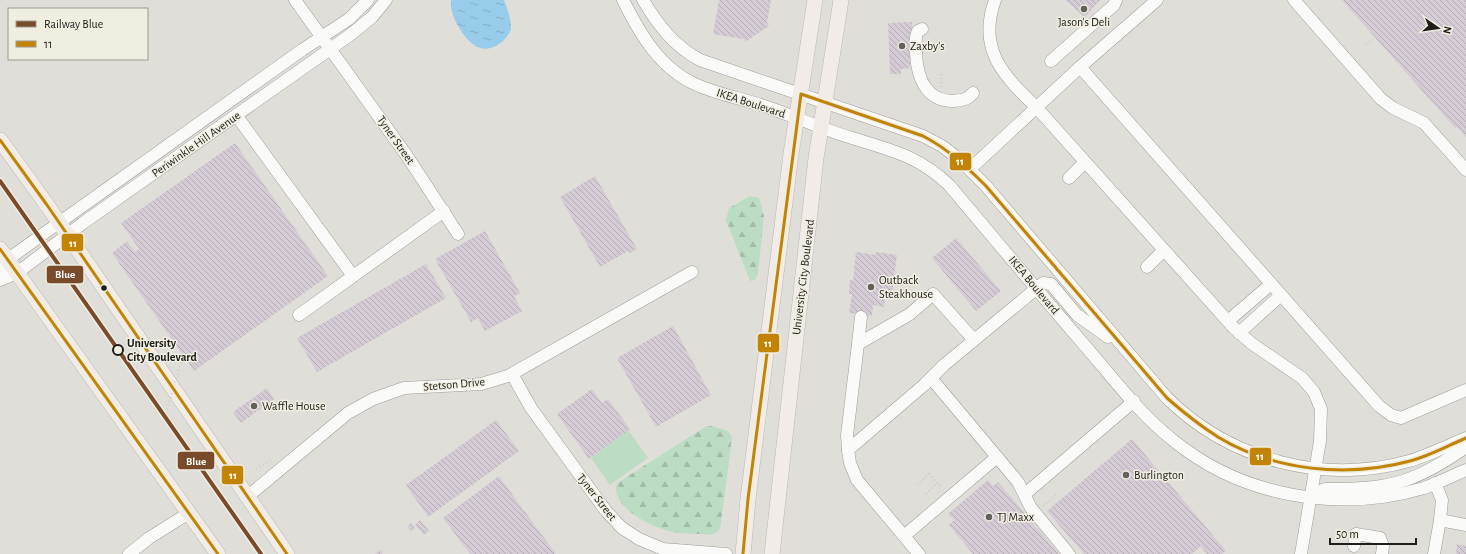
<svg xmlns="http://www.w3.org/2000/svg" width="1466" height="554" font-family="'Alegreya Sans',sans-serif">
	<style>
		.green { fill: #bddcc4 }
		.forest { fill: url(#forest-firs) }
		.water { fill: url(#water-ripples) }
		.building { fill: url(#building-back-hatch) }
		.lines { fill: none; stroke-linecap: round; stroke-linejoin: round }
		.minor-casing { stroke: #9d9c97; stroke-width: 13 }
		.major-casing { stroke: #bab9b6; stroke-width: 16 }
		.path { stroke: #cccbca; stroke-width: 2; stroke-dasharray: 1 3; stroke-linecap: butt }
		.minor { stroke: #fafaf9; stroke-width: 12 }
		.major { stroke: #f1ece8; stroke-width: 15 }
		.path-bridge { stroke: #cccbca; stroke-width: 2; stroke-dasharray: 1 3; stroke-linecap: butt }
		.bus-1-casing { stroke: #f0ede1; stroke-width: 6 }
		.bus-1 { stroke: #c18406; stroke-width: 3 }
		.rail-1-casing { stroke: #f0ede1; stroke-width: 7 }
		.rail-1 { stroke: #7a4b2a; stroke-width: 4 }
		.poi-dot { fill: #62615c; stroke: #f0ede1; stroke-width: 1.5 }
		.bus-dot { fill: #1e1d19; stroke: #f0ede1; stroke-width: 1.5 }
		.stop-dot { fill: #f0ede1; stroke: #1e1d19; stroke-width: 2 }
		.labels { text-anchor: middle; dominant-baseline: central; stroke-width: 3; stroke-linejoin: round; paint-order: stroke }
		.poi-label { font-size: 12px; fill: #1e1d19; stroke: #f0ede1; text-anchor: start }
		.street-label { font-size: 12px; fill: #1e1d19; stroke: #f0ede1 }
		.stop-label { font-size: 12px; font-weight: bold; fill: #1e1d19; stroke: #f0ede1; text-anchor: start }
		.line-badge { stroke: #f0ede1; stroke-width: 1.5 }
		.badge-label { font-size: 11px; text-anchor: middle; font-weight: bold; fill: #fff }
	</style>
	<defs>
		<pattern id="forest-firs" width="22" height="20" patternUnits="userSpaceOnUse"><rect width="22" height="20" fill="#bddcc4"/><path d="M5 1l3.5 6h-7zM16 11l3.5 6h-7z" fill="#a2bca8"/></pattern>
		<pattern id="water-ripples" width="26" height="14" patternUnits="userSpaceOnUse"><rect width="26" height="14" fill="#97cceb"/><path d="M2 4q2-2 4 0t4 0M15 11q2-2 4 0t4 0" fill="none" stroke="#82afc9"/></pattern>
		<pattern id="building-back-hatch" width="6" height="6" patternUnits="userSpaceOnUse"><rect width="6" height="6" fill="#d5cbd5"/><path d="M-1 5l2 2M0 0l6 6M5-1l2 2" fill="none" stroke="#b6aeb6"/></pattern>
	</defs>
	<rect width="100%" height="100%" fill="#e0ded8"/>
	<path class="green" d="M628,430l20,28 -38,27 -19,-27z"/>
	<g class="forest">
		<path d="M750,196l9,2 5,18 -6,57 -3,7 -5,1 -24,-61 3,-12z"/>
		<path d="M712,426l16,5 4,6 -11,86c-1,4 -1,8 -5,10 -6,3 -14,1 -19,1 -9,-1 -19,0 -28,-3 -18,-4 -60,-25 -52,-48l88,-56z"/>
	</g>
	<path class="water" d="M451,0h53c3,8 7,18 7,27 0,6 -5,11 -9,15 -18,14 -32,4 -42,-13 -6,-9 -10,-19 -9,-29z"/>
	<g class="building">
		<path d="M719,0h52l-4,23 2,3 -24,16 -1,-3 -31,-5z"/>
		<path d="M1065,0h35l-15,17z"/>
		<path d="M1342,0h124v137l-9,-10 -2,1z"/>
		<path d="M912,22l1,40h-3v6l-9,1v5h-11l-2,-51z"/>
		<path d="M235,143l93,133 -134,95 -82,-118 15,-12 8,11 4,-3 -18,-26z"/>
		<path d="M595,176l42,73 -7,4 -2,-2 -28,16 -40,-70z"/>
		<path d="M485,231l35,62 -6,3 8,15 -37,20 -7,-13 -7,4 -36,-63z"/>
		<path d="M956,238l45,53 -25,20 -44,-53z"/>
		<path d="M856,252l20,3v-3l21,3 -5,39 -6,-1 -2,14 -11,-2 -1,11 -23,-3 3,-19h-3l1,-14 3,1z"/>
		<path d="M426,264l20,34 -129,74 -20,-34z"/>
		<path d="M673,326l38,69 -55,32 -39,-69z"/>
		<path d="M267,388l7,11 -33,24 -8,-11z"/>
		<path d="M592,389l10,14 6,-4 22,30 -41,30 -32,-45z"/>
		<path d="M496,420l23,31 -91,66 -22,-32z"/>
		<path d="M1132,439l94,112 -4,3h-15l-6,-8 -9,8h-108l-37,-43z"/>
		<path d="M499,476l26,36 31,42h-86l-27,-36z"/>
		<path d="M988,480l5,6 5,-4 61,72h-86l-24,-29 5,-5 -6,-6z"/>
		<path d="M420,520l9,11 -5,4 -9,-10z"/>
		<path d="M411,523l4,5 -4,3 -4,-5z"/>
		<path d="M1457,544l9,2v8h-10z"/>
		<path d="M380,550l3,4h-8z"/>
	</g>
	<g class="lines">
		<g class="minor-casing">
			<g id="minor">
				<path d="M295,0l112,156 51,78"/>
				<path d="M623,0c17,34 37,69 74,85 20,9 43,13 64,20 31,10 60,24 91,33 39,12 67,18 97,47 44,52 87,104 131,155 30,34 58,73 94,101 69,56 165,72 250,47 14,-5 28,-12 42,-18"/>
				<path d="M643,0c15,25 31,46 57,60l223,76 19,10 17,13 27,27 181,212c63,62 156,87 242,63 20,-6 38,-15 57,-23"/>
				<path d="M995,0c-18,50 9,76 42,108l196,219 18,16 51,35 12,14 7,17 -1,32 -19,113"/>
				<path d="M1294,0l87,99 12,9 31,15 42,47"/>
				<path d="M922,29l-4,2c-4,7 -2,14 -2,22 1,23 9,48 37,48 9,-1 14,-1 20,-8"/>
				<path d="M1051,61l63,-56 2,-5"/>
				<path d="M1080,67l299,339 12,9 10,3 65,-28"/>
				<path d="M236,115l117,161"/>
				<path d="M970,169l110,-102 77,-67"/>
				<path d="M1069,178l16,-16"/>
				<path d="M1147,267l17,-17"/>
				<path d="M0,270l7,-10 32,-23 263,-187 47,-31 19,-19"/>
				<path d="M0,280l17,-7 66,-50 267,-188 22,-18 14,-17"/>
				<path d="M299,315l145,-104"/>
				<path d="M1228,321l43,-37"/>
				<path d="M1239,333l42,-38"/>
				<path d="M858,344l3,-27"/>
				<path d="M512,374l19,34 75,103 16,17 17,11 24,10 63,5"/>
				<path d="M931,378l87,104 13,26 38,46"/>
				<path d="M848,450l-1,-15 11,-91 52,-30 23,-20 41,46"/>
				<path d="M1435,483l7,17 -2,20 26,5"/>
				<path d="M1025,494l109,-93"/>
				<path d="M247,497l101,-84 25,-14 31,-11 77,-4 27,-8 184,-104"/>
				<path d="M1311,498l6,-6 8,-3c65,0 88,-5 141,-42"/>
				<path d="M904,536l93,-79"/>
				<path d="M1354,546l2,-12 24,4 3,8 -1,8"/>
				<path d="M129,554l20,-16 40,-25"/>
				<path d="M919,554l-62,-74 -7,-17 -2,-13 76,-65 20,-20 99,-82 8,1 26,31 31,22"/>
				<path d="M1434,554l6,-34"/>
			</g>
		</g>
		<g class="major-casing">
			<g id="major">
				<path d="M0,140l47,65 240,349"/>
				<path d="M0,249l218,305"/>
				<path d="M743,554l5,-55 43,-345 24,-154"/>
				<path d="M772,554l44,-396 25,-158"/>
			</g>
		</g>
		<g class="path">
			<path d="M1366,45l11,-10"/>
			<path d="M941,87v-15"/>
			<path d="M183,355l1,-3"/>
			<path d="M256,469l15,-9"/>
			<path d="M917,485l12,-11 13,14"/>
			<path d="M926,494l11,-11"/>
			<path d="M1043,506l13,-11"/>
		</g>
		<use href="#minor" class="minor"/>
		<use href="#major" class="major"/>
		<path class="path-bridge" d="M164,421l19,-66"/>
		<g class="bus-1-casing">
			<g id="bus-1">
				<path d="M0,140l47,65 240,349"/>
				<path d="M0,249l218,305"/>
				<path d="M743,554l5,-55 53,-405 122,42c25,13 43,30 63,50l181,212c16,14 32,27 51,39 56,34 129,41 192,24 19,-5 37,-15 56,-23"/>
			</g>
		</g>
		<use href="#bus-1" class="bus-1"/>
		<g class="rail-1-casing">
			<path id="rail-1" d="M0,181l261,373"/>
		</g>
		<use href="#rail-1" class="rail-1"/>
	</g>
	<g class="poi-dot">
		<circle cx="1084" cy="9" r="4"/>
		<circle cx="902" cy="46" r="4"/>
		<circle cx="871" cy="287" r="4"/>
		<circle cx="254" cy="406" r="4"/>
		<circle cx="1126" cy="475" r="4"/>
		<circle cx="989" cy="517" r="4"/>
	</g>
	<circle class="bus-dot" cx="104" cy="288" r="3.5"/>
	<circle class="stop-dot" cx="118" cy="350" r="5"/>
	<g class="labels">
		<g class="poi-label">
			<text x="1084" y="22" text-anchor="middle">Jason's Deli</text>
			<text x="910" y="46">Zaxby's</text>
			<text x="879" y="280">Outback<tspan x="879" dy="14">Steakhouse</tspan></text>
			<text x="262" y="406">Waffle House</text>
			<text x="1134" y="475">Burlington</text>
			<text x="997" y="517">TJ Maxx</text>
		</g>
		<g class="street-label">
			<text transform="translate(751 103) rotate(18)">IKEA Boulevard</text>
			<text transform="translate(396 140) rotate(55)">Tyner Street</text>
			<text transform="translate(196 144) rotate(-35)">Periwinkle Hill Avenue</text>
			<text transform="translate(803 277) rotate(-83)">University City Boulevard</text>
			<text transform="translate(1034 285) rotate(50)">IKEA Boulevard</text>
			<text transform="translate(454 384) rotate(-5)">Stetson Drive</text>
			<text transform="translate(597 497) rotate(52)">Tyner Street</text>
		</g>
		<g class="stop-label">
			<text x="127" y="343">University<tspan x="127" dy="14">City Boulevard</tspan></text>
		</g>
	</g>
	<g class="line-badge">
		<rect x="949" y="152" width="23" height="19" rx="4" fill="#c18406"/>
		<rect x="61" y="233" width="23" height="19" rx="4" fill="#c18406"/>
		<rect x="46" y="265" width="38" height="19" rx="4" fill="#7a4b2a"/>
		<rect x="757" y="333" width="23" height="20" rx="4" fill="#c18406"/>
		<rect x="1249" y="447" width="23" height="19" rx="4" fill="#c18406"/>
		<rect x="177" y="451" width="38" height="19" rx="4" fill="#7a4b2a"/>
		<rect x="221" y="465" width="23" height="20" rx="4" fill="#c18406"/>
	</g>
	<g class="badge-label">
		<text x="960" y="165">11</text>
		<text x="73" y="247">11</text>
		<text x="65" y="278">Blue</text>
		<text x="768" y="347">11</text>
		<text x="1260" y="460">11</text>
		<text x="196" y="465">Blue</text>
		<text x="233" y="479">11</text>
	</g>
	<rect x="8" y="8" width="140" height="52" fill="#f0ede1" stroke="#9c9a91"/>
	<rect x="16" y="21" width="20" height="6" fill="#7a4b2a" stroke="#9c9a91"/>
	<text x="44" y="28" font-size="12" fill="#1e1d19">Railway Blue</text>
	<rect x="16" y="41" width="20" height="6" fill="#c18406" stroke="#9c9a91"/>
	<text x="44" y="48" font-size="12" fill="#1e1d19">11</text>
	<g transform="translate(1438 28) rotate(103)" stroke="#f0ede1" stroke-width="3" paint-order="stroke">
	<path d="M0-3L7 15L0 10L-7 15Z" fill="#1e1d19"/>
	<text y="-6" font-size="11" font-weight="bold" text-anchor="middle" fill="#1e1d19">N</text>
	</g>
	<path d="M1330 538v6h86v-6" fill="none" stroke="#1e1d19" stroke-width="2"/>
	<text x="1336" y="538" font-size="12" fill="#1e1d19" stroke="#f0ede1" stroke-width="3" paint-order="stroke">50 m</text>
</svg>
